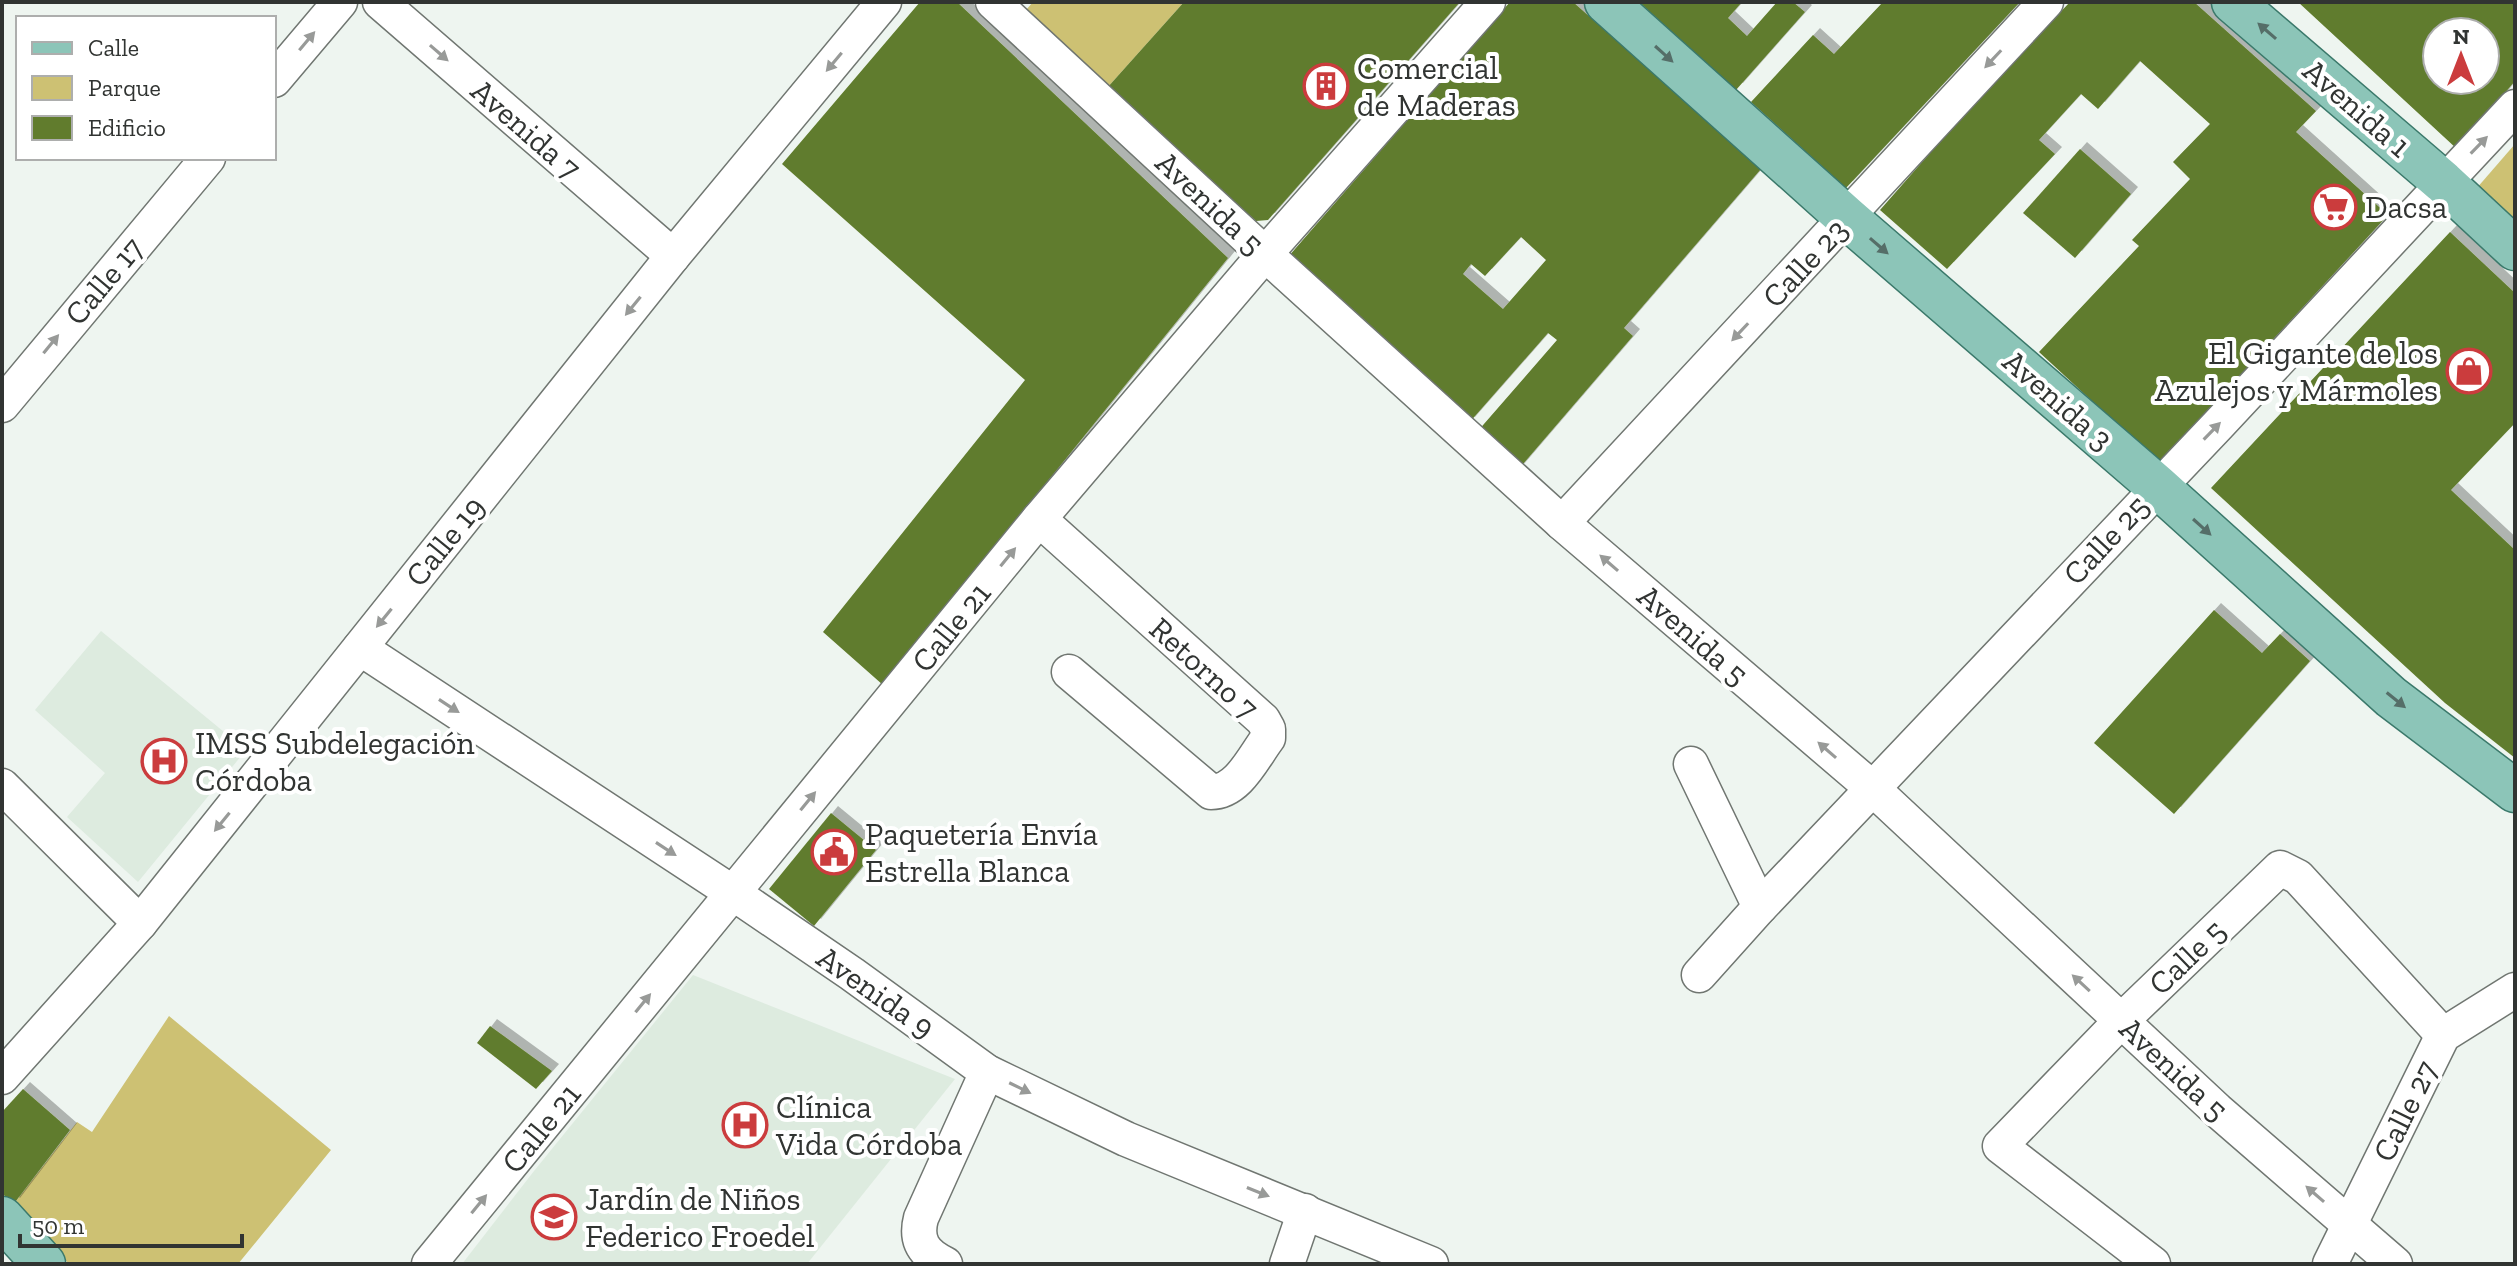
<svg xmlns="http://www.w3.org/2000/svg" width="2517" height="1266" font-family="'Zilla Slab',serif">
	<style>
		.built { fill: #ddebdf }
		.green { fill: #cdc173 }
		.building { fill: #617c2d; fill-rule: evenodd; filter: url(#shadow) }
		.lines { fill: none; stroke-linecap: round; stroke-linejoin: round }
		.minor-casing { stroke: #707671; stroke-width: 37 }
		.major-casing { stroke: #3b796b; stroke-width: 45 }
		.minor { stroke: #fff; stroke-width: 34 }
		.major { stroke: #8cc5b8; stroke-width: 42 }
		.oneway { fill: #556e68 }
		.oneway2 { fill: #989a98 }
		.labels { text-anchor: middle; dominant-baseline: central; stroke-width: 8; stroke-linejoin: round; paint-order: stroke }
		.poi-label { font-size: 32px; fill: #313432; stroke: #fff; text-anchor: start }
		.street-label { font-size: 32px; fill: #313432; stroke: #fff }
	</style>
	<defs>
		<filter id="shadow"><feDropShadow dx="7" dy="-7" stdDeviation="0" flood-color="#0004"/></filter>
	</defs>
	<rect width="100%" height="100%" fill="#eef5f0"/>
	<g class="built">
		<path d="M101,631l145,119 -108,132 -71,-65 38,-44 -70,-63z"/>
		<path d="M693,975l262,104 -148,185h-345l72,-93z"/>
	</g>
	<g class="green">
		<path d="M1033,2h151l-77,86 -81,-78z"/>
		<path d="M2515,144v80l-39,-35z"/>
		<path d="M169,1016l162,134 -93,114h-169l-56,-59 64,-83 15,10z"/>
	</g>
	<g class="building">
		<path d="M920,2h37l271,256 -345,427 -60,-53 202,-252 -243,-216z"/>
		<path d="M1184,2h276l-192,218 -12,1 -149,-133z"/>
		<path d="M1510,2h63l188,167 -137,159 9,8 -116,135 -40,-39 80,-92 -9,-7 -80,91 -180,-167zM1521,237l25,23 -43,49 -40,-35 8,-10 14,12z"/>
		<path d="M1639,2h103l-14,16 19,18 30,-34h16l12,10 -69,78z"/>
		<path d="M1883,2h137l-174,186 -95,-86 62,-67 21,19z"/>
		<path d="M2070,2h124l122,109 -20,21 92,83 -229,248 -120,-111 100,-106 -7,-6 58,-61 -17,-17 37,-38 -70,-63 -42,48 -17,-15 -42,46 16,14 -108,115 -67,-59 94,-107z"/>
		<path d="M2298,2h217v79l-58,68zM2437,32h48v48h-48z"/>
		<path d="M2080,149l51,45 -56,64 -52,-45z"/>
		<path d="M2450,232l65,61v130l-64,67 64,60v208l-70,-55 -234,-215z"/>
		<path d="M2214,610l48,43 18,-19 30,27 -136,153 -80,-71z"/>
		<path d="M831,813l45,37 -62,76 -45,-37z"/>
		<path d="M490,1026l62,45 -16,18 -59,-46z"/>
		<path d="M23,1089l47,41 -57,75 -11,-12v-81z"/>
	</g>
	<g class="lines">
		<g class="minor-casing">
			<g id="minor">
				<path d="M380,2l293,254"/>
				<path d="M993,2l272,252 297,269 310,265 345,322 178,154"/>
				<path d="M274,80l66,-78"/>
				<path d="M2,405l206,-247"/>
				<path d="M1039,519l224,201 5,9v9c-15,20 -30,54 -57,54l-142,-120"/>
				<path d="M1562,523l484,-521"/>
				<path d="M360,648l373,245 119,81 135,98 139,67 305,125"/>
				<path d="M1691,764l69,143"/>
				<path d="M2,786l138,137"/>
				<path d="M1699,975l61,-68 459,-483 296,-317"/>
				<path d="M2,1077l138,-154 533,-667 211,-254"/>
				<path d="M429,1264l610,-745 226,-265 223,-252"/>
				<path d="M945,1264c-21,-10 -30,-23 -24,-46l66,-146"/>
				<path d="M1287,1264l18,-53"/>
				<path d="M2153,1264l-153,-118 121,-125 159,-153 18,9 145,158"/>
				<path d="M2330,1264l113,-229 72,-45"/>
			</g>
		</g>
		<g class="major-casing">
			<g id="major">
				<path d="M1606,2l241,216 310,268 234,211 124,94"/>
				<path d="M2233,2l210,180 72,67"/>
				<path d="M2,1218l42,46"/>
			</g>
		</g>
		<use href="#minor" class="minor"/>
		<use href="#major" class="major"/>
	</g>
	<defs><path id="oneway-solid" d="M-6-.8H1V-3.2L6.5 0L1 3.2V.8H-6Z" transform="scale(2)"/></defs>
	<g class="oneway">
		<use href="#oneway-solid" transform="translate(2267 31) rotate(-139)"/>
		<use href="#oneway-solid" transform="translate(1664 54) rotate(42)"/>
		<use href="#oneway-solid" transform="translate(1879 246) rotate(41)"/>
		<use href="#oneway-solid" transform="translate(2202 527) rotate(42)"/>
		<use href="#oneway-solid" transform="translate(2396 700) rotate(39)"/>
	</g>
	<g class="oneway2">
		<use href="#oneway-solid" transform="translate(307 41) rotate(-50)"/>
		<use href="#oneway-solid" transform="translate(439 53) rotate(41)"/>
		<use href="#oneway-solid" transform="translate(1993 59) rotate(133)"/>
		<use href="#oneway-solid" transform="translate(834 62) rotate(130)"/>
		<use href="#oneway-solid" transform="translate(2479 145) rotate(-46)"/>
		<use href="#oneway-solid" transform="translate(633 306) rotate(129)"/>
		<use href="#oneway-solid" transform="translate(1740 332) rotate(133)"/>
		<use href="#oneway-solid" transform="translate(51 344) rotate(-51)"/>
		<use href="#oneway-solid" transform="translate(2212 431) rotate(-46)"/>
		<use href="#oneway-solid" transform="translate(1008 557) rotate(-51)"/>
		<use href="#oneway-solid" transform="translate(1609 563) rotate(-139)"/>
		<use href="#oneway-solid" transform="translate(384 618) rotate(129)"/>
		<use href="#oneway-solid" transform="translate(449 706) rotate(33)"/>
		<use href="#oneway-solid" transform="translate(1827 750) rotate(-139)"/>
		<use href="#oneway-solid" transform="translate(808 801) rotate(-51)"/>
		<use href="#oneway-solid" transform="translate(222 822) rotate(129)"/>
		<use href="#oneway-solid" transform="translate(666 849) rotate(33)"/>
		<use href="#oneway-solid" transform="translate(2081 983) rotate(-137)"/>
		<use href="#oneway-solid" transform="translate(643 1003) rotate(-51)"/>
		<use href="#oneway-solid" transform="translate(1020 1088) rotate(26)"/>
		<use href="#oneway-solid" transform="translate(1258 1192) rotate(22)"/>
		<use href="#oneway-solid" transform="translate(2315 1194) rotate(-139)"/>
		<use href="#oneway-solid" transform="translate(479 1204) rotate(-51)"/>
	</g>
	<defs>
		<g id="building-ring" transform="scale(2.3)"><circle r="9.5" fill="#fff" stroke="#cb3c3d" stroke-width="1.5"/><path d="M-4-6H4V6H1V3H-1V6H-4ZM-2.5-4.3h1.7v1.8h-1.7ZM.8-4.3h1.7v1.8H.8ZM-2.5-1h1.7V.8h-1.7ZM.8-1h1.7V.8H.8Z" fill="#cb3c3d"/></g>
		<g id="supermarket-ring" transform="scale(2.3)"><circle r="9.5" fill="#fff" stroke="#cb3c3d" stroke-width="1.5"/><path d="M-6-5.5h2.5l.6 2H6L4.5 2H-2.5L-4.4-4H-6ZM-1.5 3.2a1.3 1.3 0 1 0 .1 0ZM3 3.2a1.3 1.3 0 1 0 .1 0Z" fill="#cb3c3d"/></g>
		<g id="shop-ring" transform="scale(2.3)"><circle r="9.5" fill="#fff" stroke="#cb3c3d" stroke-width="1.5"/><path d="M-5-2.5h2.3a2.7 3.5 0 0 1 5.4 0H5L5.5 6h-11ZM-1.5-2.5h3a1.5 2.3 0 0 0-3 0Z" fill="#cb3c3d"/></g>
		<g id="hospital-ring" transform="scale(2.3)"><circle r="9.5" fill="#fff" stroke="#cb3c3d" stroke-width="1.5"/><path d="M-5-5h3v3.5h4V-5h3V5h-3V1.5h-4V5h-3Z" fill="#cb3c3d"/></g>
		<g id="civic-ring" transform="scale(2.3)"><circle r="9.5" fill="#fff" stroke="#cb3c3d" stroke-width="1.5"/><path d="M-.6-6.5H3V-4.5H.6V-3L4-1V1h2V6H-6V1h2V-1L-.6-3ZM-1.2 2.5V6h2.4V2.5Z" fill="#cb3c3d"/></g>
		<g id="school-ring" transform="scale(2.3)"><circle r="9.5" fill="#fff" stroke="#cb3c3d" stroke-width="1.5"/><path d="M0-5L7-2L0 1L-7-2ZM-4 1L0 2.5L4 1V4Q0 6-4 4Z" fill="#cb3c3d"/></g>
	</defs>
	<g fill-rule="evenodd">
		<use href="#building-ring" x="1326" y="86"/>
		<use href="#supermarket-ring" x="2334" y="207"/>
		<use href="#shop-ring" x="2469" y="371"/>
		<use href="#hospital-ring" x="164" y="761"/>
		<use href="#civic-ring" x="834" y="852"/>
		<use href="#hospital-ring" x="745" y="1125"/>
		<use href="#school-ring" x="554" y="1217"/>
	</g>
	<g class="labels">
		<g class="poi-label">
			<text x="1357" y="68">Comercial<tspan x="1357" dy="37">de Maderas</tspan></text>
			<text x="2365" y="207">Dacsa</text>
			<text x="2438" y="353" text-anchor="end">El Gigante de los<tspan x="2438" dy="37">Azulejos y Mármoles</tspan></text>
			<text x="195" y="743">IMSS Subdelegación<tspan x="195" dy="37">Córdoba</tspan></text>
			<text x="865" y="834">Paquetería Envía<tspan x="865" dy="37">Estrella Blanca</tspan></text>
			<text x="776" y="1107">Clínica<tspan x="776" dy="37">Vida Córdoba</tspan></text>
			<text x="585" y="1199">Jardín de Niños<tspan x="585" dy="37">Federico Froedel</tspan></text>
		</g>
		<g class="street-label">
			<text transform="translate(2357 108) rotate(41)">Avenida 1</text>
			<text transform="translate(526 129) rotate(41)">Avenida 7</text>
			<text transform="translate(1210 203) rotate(43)">Avenida 5</text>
			<text transform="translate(1805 263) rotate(-47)">Calle 23</text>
			<text transform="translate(104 281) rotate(-50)">Calle 17</text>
			<text transform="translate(2058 400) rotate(41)">Avenida 3</text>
			<text transform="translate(2106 540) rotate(-47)">Calle 25</text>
			<text transform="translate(445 541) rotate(-51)">Calle 19</text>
			<text transform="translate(951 627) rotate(-51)">Calle 21</text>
			<text transform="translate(1693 635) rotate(41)">Avenida 5</text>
			<text transform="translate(1204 668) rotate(42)">Retorno 7</text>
			<text transform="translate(2187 957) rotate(-44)">Calle 5</text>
			<text transform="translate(876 992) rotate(35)">Avenida 9</text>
			<text transform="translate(2174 1069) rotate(43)">Avenida 5</text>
			<text transform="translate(2405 1111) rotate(-64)">Calle 27</text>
			<text transform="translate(541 1128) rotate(-51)">Calle 21</text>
		</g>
	</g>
	<rect width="2517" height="1266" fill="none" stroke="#313432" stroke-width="8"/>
	<rect x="16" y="16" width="260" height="144" fill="#ffffff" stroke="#adaead" stroke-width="2"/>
	<rect x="32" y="42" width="40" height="12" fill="#8cc5b8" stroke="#adaead" stroke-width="2"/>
	<text x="88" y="56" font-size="24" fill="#313432">Calle</text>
	<rect x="32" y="76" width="40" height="24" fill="#cdc173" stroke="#adaead" stroke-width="2"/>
	<text x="88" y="96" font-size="24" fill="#313432">Parque</text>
	<rect x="32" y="116" width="40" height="24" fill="#617c2d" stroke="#adaead" stroke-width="2"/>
	<text x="88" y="136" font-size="24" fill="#313432">Edificio</text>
	<g transform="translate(2461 56)"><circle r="38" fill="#ffffff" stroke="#adaead" stroke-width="2"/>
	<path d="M0-6L14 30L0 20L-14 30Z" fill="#cb3c3d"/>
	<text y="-12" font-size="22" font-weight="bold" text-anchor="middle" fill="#313432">N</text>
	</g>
	<path d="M20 1234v12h222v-12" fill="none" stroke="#313432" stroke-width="4"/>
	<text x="32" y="1234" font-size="24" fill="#313432" stroke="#ffffff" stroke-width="6" paint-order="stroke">50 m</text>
</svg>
